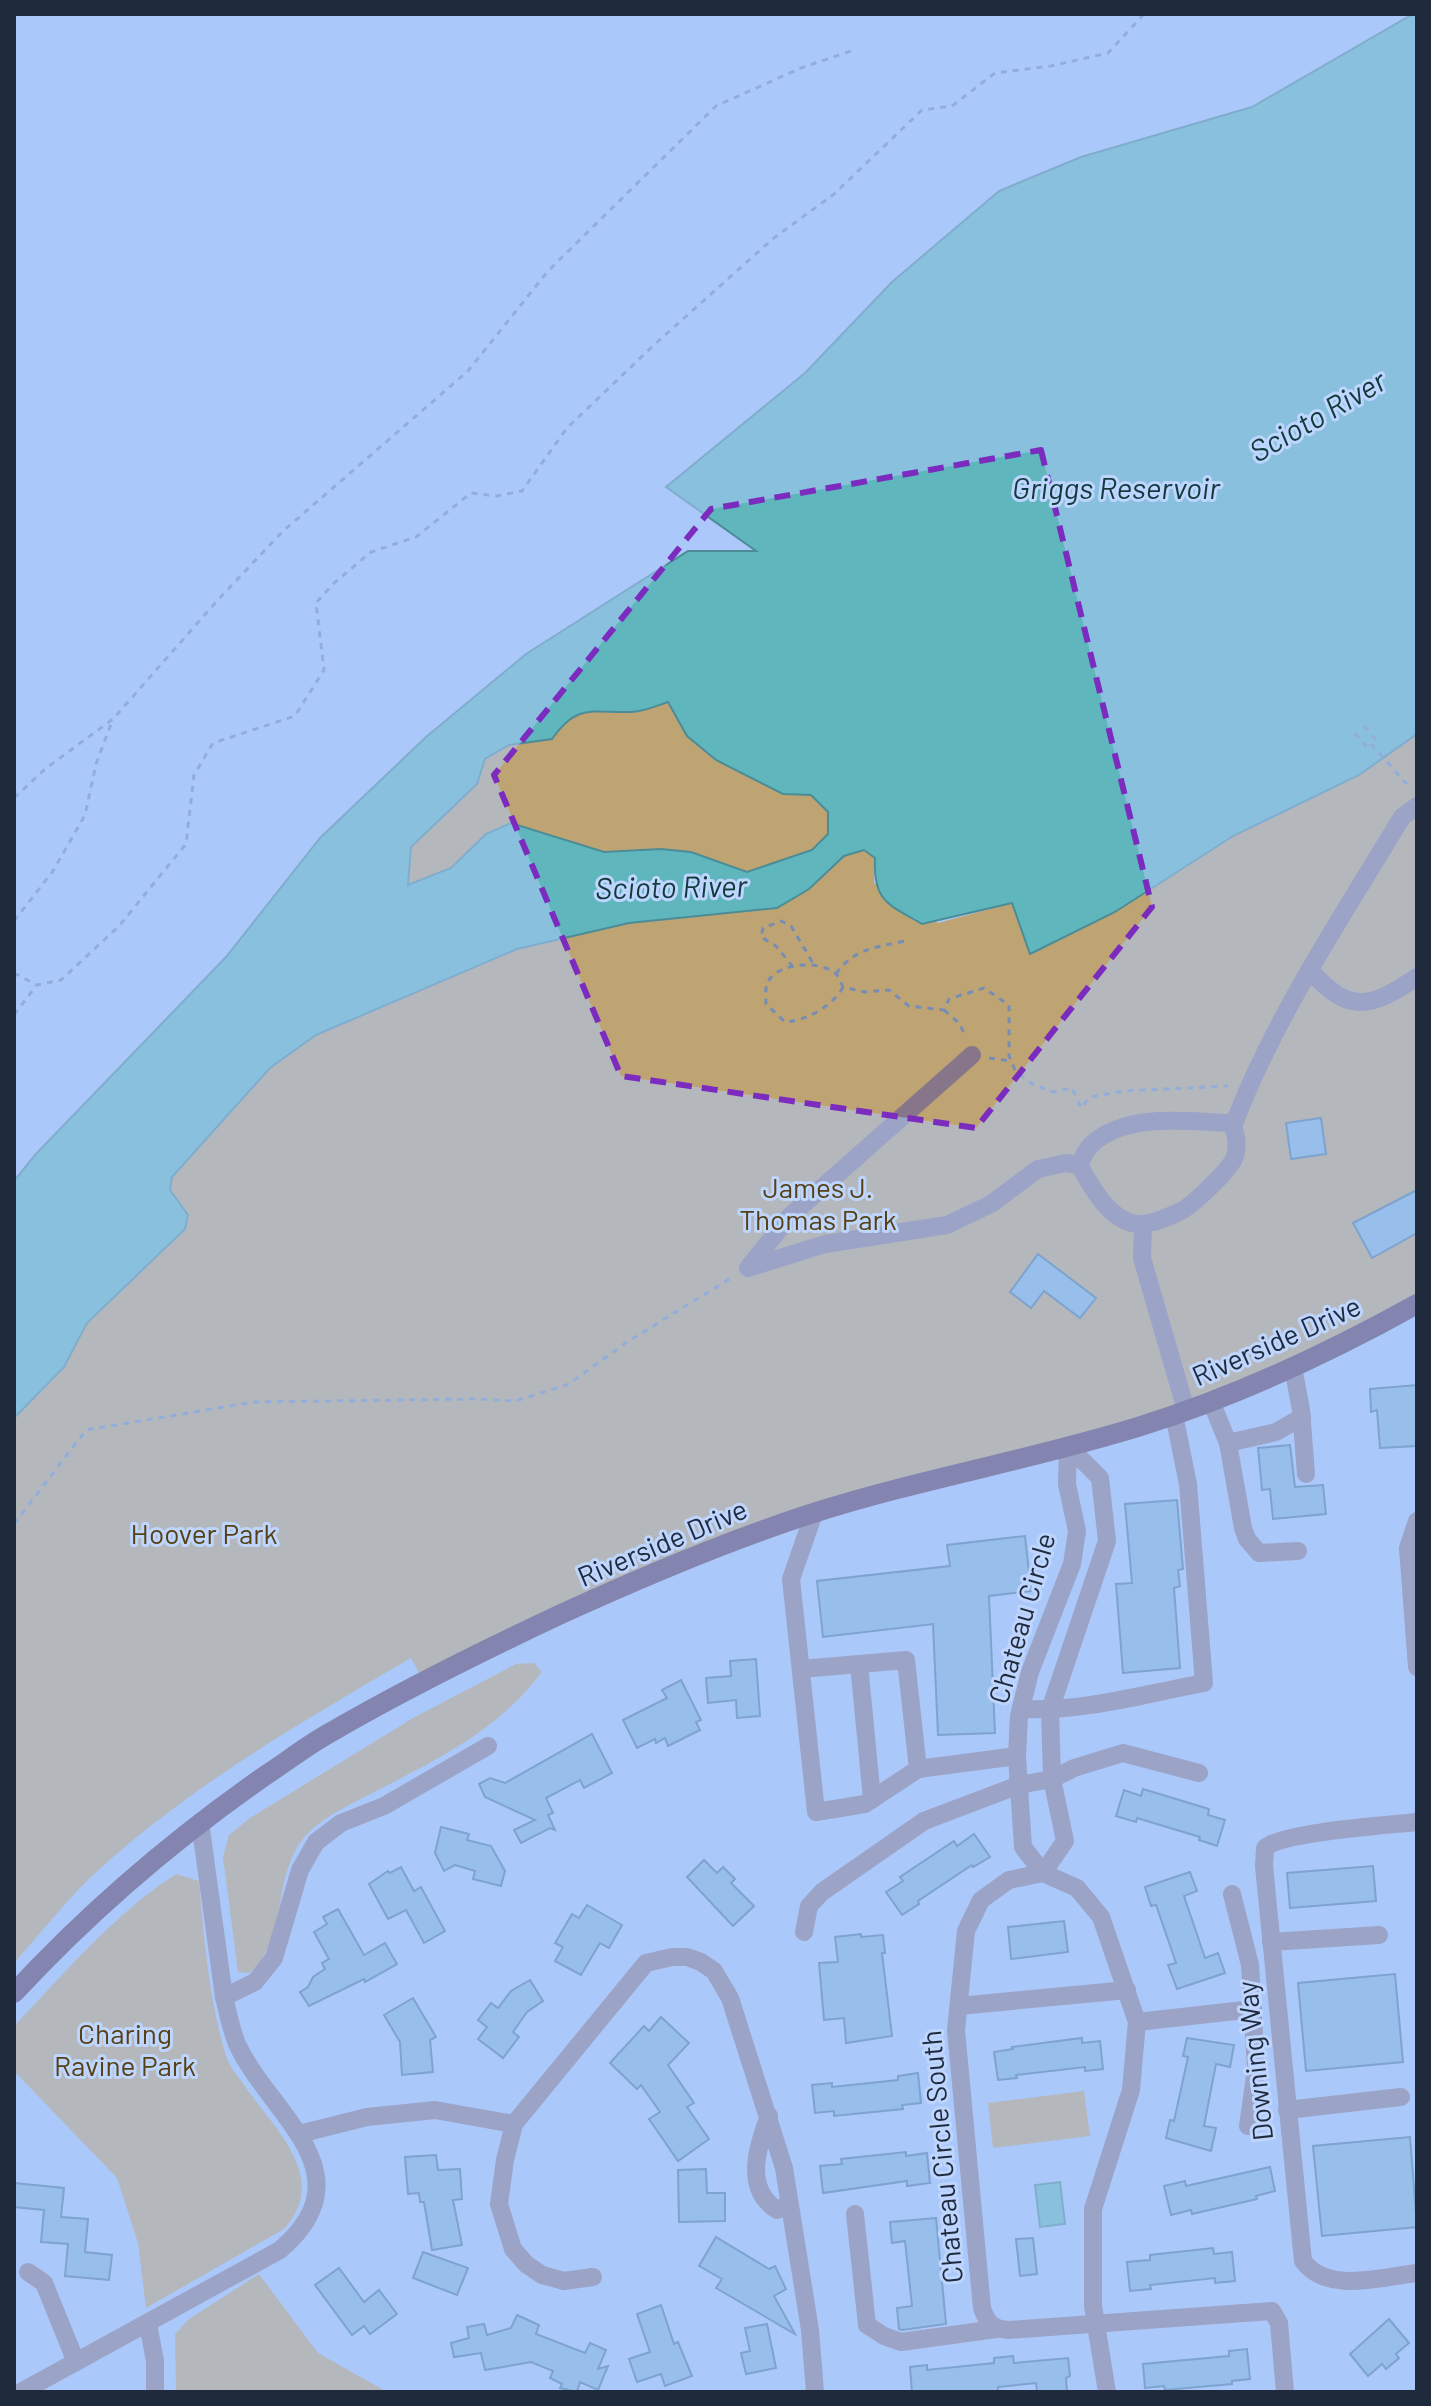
<svg xmlns="http://www.w3.org/2000/svg" width="1431" height="2406" font-family="Barlow,sans-serif">
	<style>
		.green { fill: #bfa473 }
		.water { fill: #60b6bd; stroke: #4c8c97; stroke-width: 2; fill-rule: evenodd }
		.building { fill: #81b4da; stroke: #45769a; stroke-width: 2 }
		.lines { fill: none; stroke-linecap: round; stroke-linejoin: round }
		.path { stroke: #778db4; stroke-width: 3; stroke-dasharray: 6 6; stroke-linecap: butt }
		.minor { stroke: #87758a; stroke-width: 18 }
		.major { stroke: #523357; stroke-width: 20 }
		.marked { fill: none; stroke: #7b2cbf; stroke-width: 6; stroke-dasharray: 16 10; stroke-linejoin: round }
		.labels { text-anchor: middle; dominant-baseline: central; stroke-width: 6; stroke-linejoin: round; paint-order: stroke }
		.park-label { font-size: 28px; fill: #574114; stroke: #bed5fe }
		.street-label { font-size: 28px; fill: #1f2a3d; stroke: #bed5fe }
		.water-label { font-size: 30px; font-style: italic; fill: #113a3d; stroke: #bed5fe }
	</style>
	<rect width="100%" height="100%" fill="#acc8fa"/>
	<g class="green">
		<path d="M668,702l19,34 96,58 28,1 17,17 1,22 -17,16 -65,23 -56,-21 -30,-3 -57,3 -118,-18 -35,34 -44,18 4,-39 66,-63 8,-24 24,-15 43,-6c25,-36 40,-25 79,-27 12,0 25,-6 37,-10z"/>
		<path d="M1417,734v570l-206,97 -397,112 -390,169 -13,-24c-106,62 -214,124 -307,207 -33,29 -61,66 -90,98v-545l50,-51 23,-44 98,-93 3,-15 -18,-25 1,-13 99,-109 46,-32 201,-87 112,-26 180,-34 35,-33 21,-6 10,8 -1,25 64,40 74,-20 19,51 84,-42 118,-76 126,-61z"/>
		<path d="M534,1663l8,9c-44,58 -100,85 -162,117 -26,14 -58,27 -77,50 -31,38 -15,103 -54,134l-11,-1 -15,-115 6,-22 21,-17 163,-100 103,-54z"/>
		<path d="M176,1874l23,7c5,58 10,119 27,175 3,9 10,18 16,26 29,44 90,94 42,147l-138,79 -8,-65 -21,-65 -103,-107v-45c51,-53 100,-112 162,-152z"/>
		<path d="M1084,2091l6,45 -97,12 -5,-45z"/>
		<path d="M259,2274l59,79 69,39h-211l-1,-58 14,-15z"/>
	</g>
	<g class="water">
		<path d="M1413,14h4v720l-58,41 -126,61 -118,76 -85,42 -18,-51 -90,21c-34,-20 -49,-22 -47,-66l-11,-8 -20,6 -35,33 -32,19 -148,15 -112,26 -201,86 -46,33 -98,109 -2,13 18,25 -3,14 -98,94 -23,44 -50,51v-237l21,-26 191,-198 94,-119 106,-101 100,-83 162,-103h68l-90,-64 139,-114 87,-91 107,-91 82,-34 171,-50zM668,702l19,34 29,24 67,34 28,1 17,17v22l-16,16 -65,22 -56,-20 -30,-3 -57,3 -93,-29 -25,11 -35,34 -43,17 3,-38 66,-63 8,-25 24,-14 43,-6c25,-36 40,-26 79,-27 12,0 25,-6 37,-10z"/>
		<path d="M1060,2182l5,42 -25,3 -5,-42z"/>
	</g>
	<g class="building">
		<path d="M1321,1118l5,36 -35,5 -5,-36z"/>
		<path d="M1417,1190v43l-45,25 -19,-35z"/>
		<path d="M1038,1254l58,44 -16,20 -36,-27 -13,17 -21,-16z"/>
		<path d="M1417,1385v61l-37,2 -3,-38 -6,2 -1,-23z"/>
		<path d="M1290,1445l5,42 28,-2 3,29 -53,5 -3,-30 -8,1 -4,-42z"/>
		<path d="M1177,1500l6,69 -5,1 2,16 -6,2 6,80 -57,5 -7,-89 16,-1 -7,-79z"/>
		<path d="M1025,1536l6,55 -42,5 6,137 -57,2 -5,-111 -110,13 -6,-56 133,-15 -3,-21z"/>
		<path d="M756,1659l4,57 -23,2 -1,-18 -28,3 -2,-25 25,-2 -1,-15z"/>
		<path d="M681,1680l20,40 -5,2 4,8 -32,16 -3,-8 -9,5 -1,-4 -18,9 -14,-28 44,-22 -5,-8z"/>
		<path d="M592,1734l20,39 -28,15 -4,-8 -34,18 7,15 -5,2 7,15 -5,-2 -29,15 -7,-13 21,-10 -50,-23 -6,-13 11,-6 15,5z"/>
		<path d="M1143,1789l66,20 -1,6 17,5 -8,26 -18,-6 1,-3 -63,-19 -1,4 -20,-6 8,-26 17,6z"/>
		<path d="M441,1827l28,7 -2,6 24,6 14,25 -4,15 -28,-7 2,-8 -20,-6 -11,6 -9,-18z"/>
		<path d="M974,1834l16,23 -17,10 -1,-2 -54,36 1,3 -17,11 -16,-23 17,-11 -3,-4 54,-36 3,5z"/>
		<path d="M704,1860l13,13 6,-6 12,12 -4,4 23,23 -21,20 -46,-49z"/>
		<path d="M1373,1866l3,35 -86,7 -3,-35z"/>
		<path d="M401,1867l13,24 7,-4 24,44 -21,12 -18,-33 -18,9 -19,-35 19,-13 2,2z"/>
		<path d="M1190,1872l7,19 -13,5 21,62 13,-5 7,20 -48,16 -9,-24 8,-2 -20,-58 -5,1 -6,-19z"/>
		<path d="M587,1905l35,20 -13,23 -9,-5 -19,32 -26,-14 8,-14 -8,-4 17,-29 7,4z"/>
		<path d="M338,1909l26,46 21,-12 12,21 -32,18 -1,-3 -55,27 -9,-14 8,-5 5,-10 12,-8 -3,-6 7,-4 -15,-27 13,-8 -4,-7z"/>
		<path d="M1064,1921l4,31 -57,7 -3,-32z"/>
		<path d="M861,1934v3l22,-2 2,18h-3l10,83 -46,7 -2,-25 -20,2 -5,-57 19,-1 -3,-25z"/>
		<path d="M1395,1974l8,88 -97,9 -8,-88z"/>
		<path d="M530,1980l13,21 -16,11 -14,20 6,5 -16,21 -25,-19 9,-12 -9,-7 13,-17 7,5 13,-17z"/>
		<path d="M413,1998l23,39 -6,3 3,32 -31,3 -2,-33 -16,-27z"/>
		<path d="M661,2017l28,26 -21,22 26,38 -7,4 22,32 -31,22 -29,-42 11,-7 -19,-27 -4,4 -27,-26 34,-37 5,5z"/>
		<path d="M1082,2038v5l18,-2 3,28 -18,2v-4l-69,8 1,3 -19,2 -4,-28 19,-3 -1,-2z"/>
		<path d="M1187,2038l47,7 -4,22 -14,-3 -12,62 12,2 -5,23 -45,-13 4,-18 4,1 14,-64 -5,-1z"/>
		<path d="M918,2073l3,30 -19,2 1,4 -69,7v-5l-19,2 -3,-28 20,-2v4l66,-7v-4z"/>
		<path d="M1410,2137l7,90 -95,9 -9,-90z"/>
		<path d="M906,2152v4l21,-3 3,30 -23,3v-5l-84,12 -3,-27 22,-2 -1,-5z"/>
		<path d="M436,2155l2,15 22,-1 2,30 -9,1 9,45 -30,5 -8,-48h-4l-1,-9 -11,1 -3,-37z"/>
		<path d="M1270,2167l5,24 -19,5 1,3 -65,15 -1,-4 -20,5 -7,-29 21,-5 1,5z"/>
		<path d="M706,2169l1,24h18v28l-46,1 -1,-52z"/>
		<path d="M14,2183l50,5 -3,29 27,2 -3,33 27,3 -3,25 -44,-4 3,-32 -27,-2 3,-32 -30,-3z"/>
		<path d="M936,2218l10,106 -44,6 -3,-1 -2,-21 15,-2 -7,-65 -13,2 -2,-21z"/>
		<path d="M716,2237l53,32 6,-3 11,23 -12,7 21,38 -79,-46 6,-9 -23,-13z"/>
		<path d="M1033,2238l4,36 -17,2 -4,-37z"/>
		<path d="M1213,2248l1,6 18,-2 3,29 -20,2v-5l-65,7 1,4 -21,2 -3,-29 23,-2v-5z"/>
		<path d="M423,2252l45,16 -11,27 -44,-17z"/>
		<path d="M339,2268l25,34 15,-12 18,24 -27,20 -6,-8 -12,9 -37,-50z"/>
		<path d="M661,2305l13,39 4,-2 14,34 -27,10 -4,-12 -24,8 -8,-23 21,-7 -13,-38z"/>
		<path d="M517,2315l22,10 -3,9 49,19 5,-10 16,7 -8,19 10,-3 -10,24 -18,-8 -3,10 -17,-4 2,-4 -12,-6 3,-7 -22,-9 -46,8 -4,-17 -27,4 -3,-14 18,-5 -2,-11 17,-3 3,11 24,-7z"/>
		<path d="M1389,2319l20,24 -13,11 3,4 -13,11 -4,-5 -14,12 -18,-22z"/>
		<path d="M767,2324l9,44 -30,6 -5,-21 9,-2 -5,-23z"/>
		<path d="M1247,2349l3,30 -18,2v3l-67,6 -1,-4 -19,2 -2,-24 86,-8v-5z"/>
		<path d="M1013,2356l1,7 54,-5 2,18 -4,2 1,14h-30l-1,-9 -38,4v4l-9,1h-77l-2,-25 17,-2v5l67,-7v-5z"/>
	</g>
	<g class="lines">
		<g class="path">
			<path d="M1364,726l12,14"/>
			<path d="M1355,733l12,14"/>
			<path d="M1371,744l40,45"/>
			<path d="M14,798l31,-29 68,-50 104,-118 65,-69 186,-161 80,-100 168,-165 85,-38 53,-18"/>
			<path d="M14,921l39,-50 32,-56 11,-51 17,-45"/>
			<path d="M793,967l-17,-21 -15,-9 2,-9 18,-7 10,5 22,37"/>
			<path d="M14,973l23,12 24,-5 58,-54 67,-82 8,-69 19,-32 82,-27 29,-46 -8,-67 17,-19 38,-32 45,-15 55,-44 26,3 25,-5 45,-63 89,-85 119,-106 58,-42 89,-85 30,-4 43,-33 56,-7 57,-13 36,-39"/>
			<path d="M836,974c18,-26 39,-26 68,-33"/>
			<path d="M843,987c-10,19 -37,34 -58,35l-19,-18c0,-5 -1,-15 1,-20 8,-22 55,-25 70,-9 3,3 4,8 6,12l21,5 25,-2 20,16 35,4 5,-11 35,-11 25,17v51l6,14 17,14 21,8 19,-4 9,20 9,-11 34,-6 104,-5"/>
			<path d="M944,1010l15,13 7,14"/>
			<path d="M14,1015l22,-29"/>
			<path d="M989,1058l22,3"/>
			<path d="M14,1524l72,-94 168,-28 221,-3 40,2 54,-17 55,-40 107,-66"/>
		</g>
		<g class="minor">
			<path d="M1310,970c38,44 60,39 107,7"/>
			<path d="M972,1055l-183,162 -41,51 77,-24 122,-19 44,-21 47,-35 28,-6 13,2c11,19 25,46 47,56 16,8 38,-2 53,-9 12,-5 53,-44 56,-56 3,-9 1,-21 -2,-30l-7,-3c-41,-2 -100,-10 -134,21 -6,5 -9,14 -13,21"/>
			<path d="M1233,1126c42,-110 109,-209 169,-309l15,-11"/>
			<path d="M1143,1225l-1,33 44,152"/>
			<path d="M1293,1367l8,43 5,64"/>
			<path d="M1211,1401l17,42 15,85 4,11 12,14 39,-2"/>
			<path d="M1228,1443l48,-11 26,-15"/>
			<path d="M1068,1446l-1,38 10,47 -5,33 -42,108 -11,44 -2,40 6,91 20,26 34,15 24,29 36,105 -6,68 -38,119v97l14,86"/>
			<path d="M814,1513l-23,66 25,233 49,-8 53,-35 99,-13"/>
			<path d="M1417,1521l-9,27 9,119"/>
			<path d="M859,1664l13,135"/>
			<path d="M801,1669l105,-9 12,109"/>
			<path d="M1021,1709c62,3 123,-15 183,-26l-16,-199 -14,-69"/>
			<path d="M1417,1822c-27,3 -136,10 -152,26l-1,18 39,395c24,33 78,16 114,12"/>
			<path d="M1043,1873l-34,7 -28,20 -15,31 -10,99 26,278c5,15 11,21 26,22l264,-19 7,12 6,69"/>
			<path d="M1043,1873l22,-32 -13,-62 -2,-69 57,-169 -7,-63 -32,-32"/>
			<path d="M1232,1894l18,71 6,104 -8,57"/>
			<path d="M804,1932l5,-26 13,-14 102,-71 95,-36 33,-6 22,-11 49,-15 76,20"/>
			<path d="M1271,1942l108,-7"/>
			<path d="M224,1997l31,-15 19,-24 26,-88 16,-28 25,-19 43,-17 104,-60"/>
			<path d="M959,2006l168,-16"/>
			<path d="M1137,2022l116,-13"/>
			<path d="M1287,2110l114,-13"/>
			<path d="M769,2116c-12,31 -25,73 8,94l12,-6"/>
			<path d="M299,2134l68,-17 68,-7 79,14"/>
			<path d="M855,2214l12,111 17,11 17,6 95,-13"/>
			<path d="M28,2272l16,11 32,79"/>
			<path d="M593,2277l-29,4 -22,-6 -16,-11 -13,-15 -14,-45 6,-44 9,-36 132,-161 26,-6h15l14,5 13,9 16,27 54,170 26,162 5,62"/>
			<path d="M148,2324l7,37v31"/>
			<path d="M21,2392l259,-142c90,-77 -10,-135 -43,-206 -6,-15 -9,-31 -13,-47l-24,-175"/>
		</g>
		<path class="major" d="M14,1993c76,-82 160,-154 252,-218 20,-13 39,-28 60,-40 75,-44 154,-83 233,-120 83,-38 165,-73 251,-101 109,-35 222,-54 331,-88 96,-30 188,-73 276,-122"/>
	</g>
	<path d="M0 0H1431V2406H0ZM1041,450l111,457 -176,221 -355,-52 -127,-301 217,-266z" fill="#acc8fa" fill-opacity=".55" fill-rule="evenodd"/>
	<path class="marked" d="M1041,450l111,457 -176,221 -355,-52 -127,-301 217,-266z"/>
	<g class="labels">
		<g class="park-label">
			<text x="818" y="1187">James J.<tspan x="818" dy="32">Thomas Park</tspan></text>
			<text x="204" y="1533">Hoover Park</text>
			<text x="125" y="2033">Charing<tspan x="125" dy="32">Ravine Park</tspan></text>
		</g>
		<g class="street-label">
			<text transform="translate(1276 1340) rotate(-24)">Riverside Drive</text>
			<text transform="translate(662 1542) rotate(-23)">Riverside Drive</text>
			<text transform="translate(1021 1618) rotate(-74)">Chateau Circle</text>
			<text transform="translate(1254 2061) rotate(-96)">Downing Way</text>
			<text transform="translate(941 2157) rotate(-95)">Chateau Circle South</text>
		</g>
		<g class="water-label">
			<text transform="translate(1317 415) rotate(-30)">Scioto River</text>
			<text x="1116" y="487">Griggs Reservoir</text>
			<text transform="translate(671 886) rotate(-1)">Scioto River</text>
		</g>
	</g>
	<rect width="1431" height="2406" fill="none" stroke="#1f2a3d" stroke-width="32"/>
</svg>
